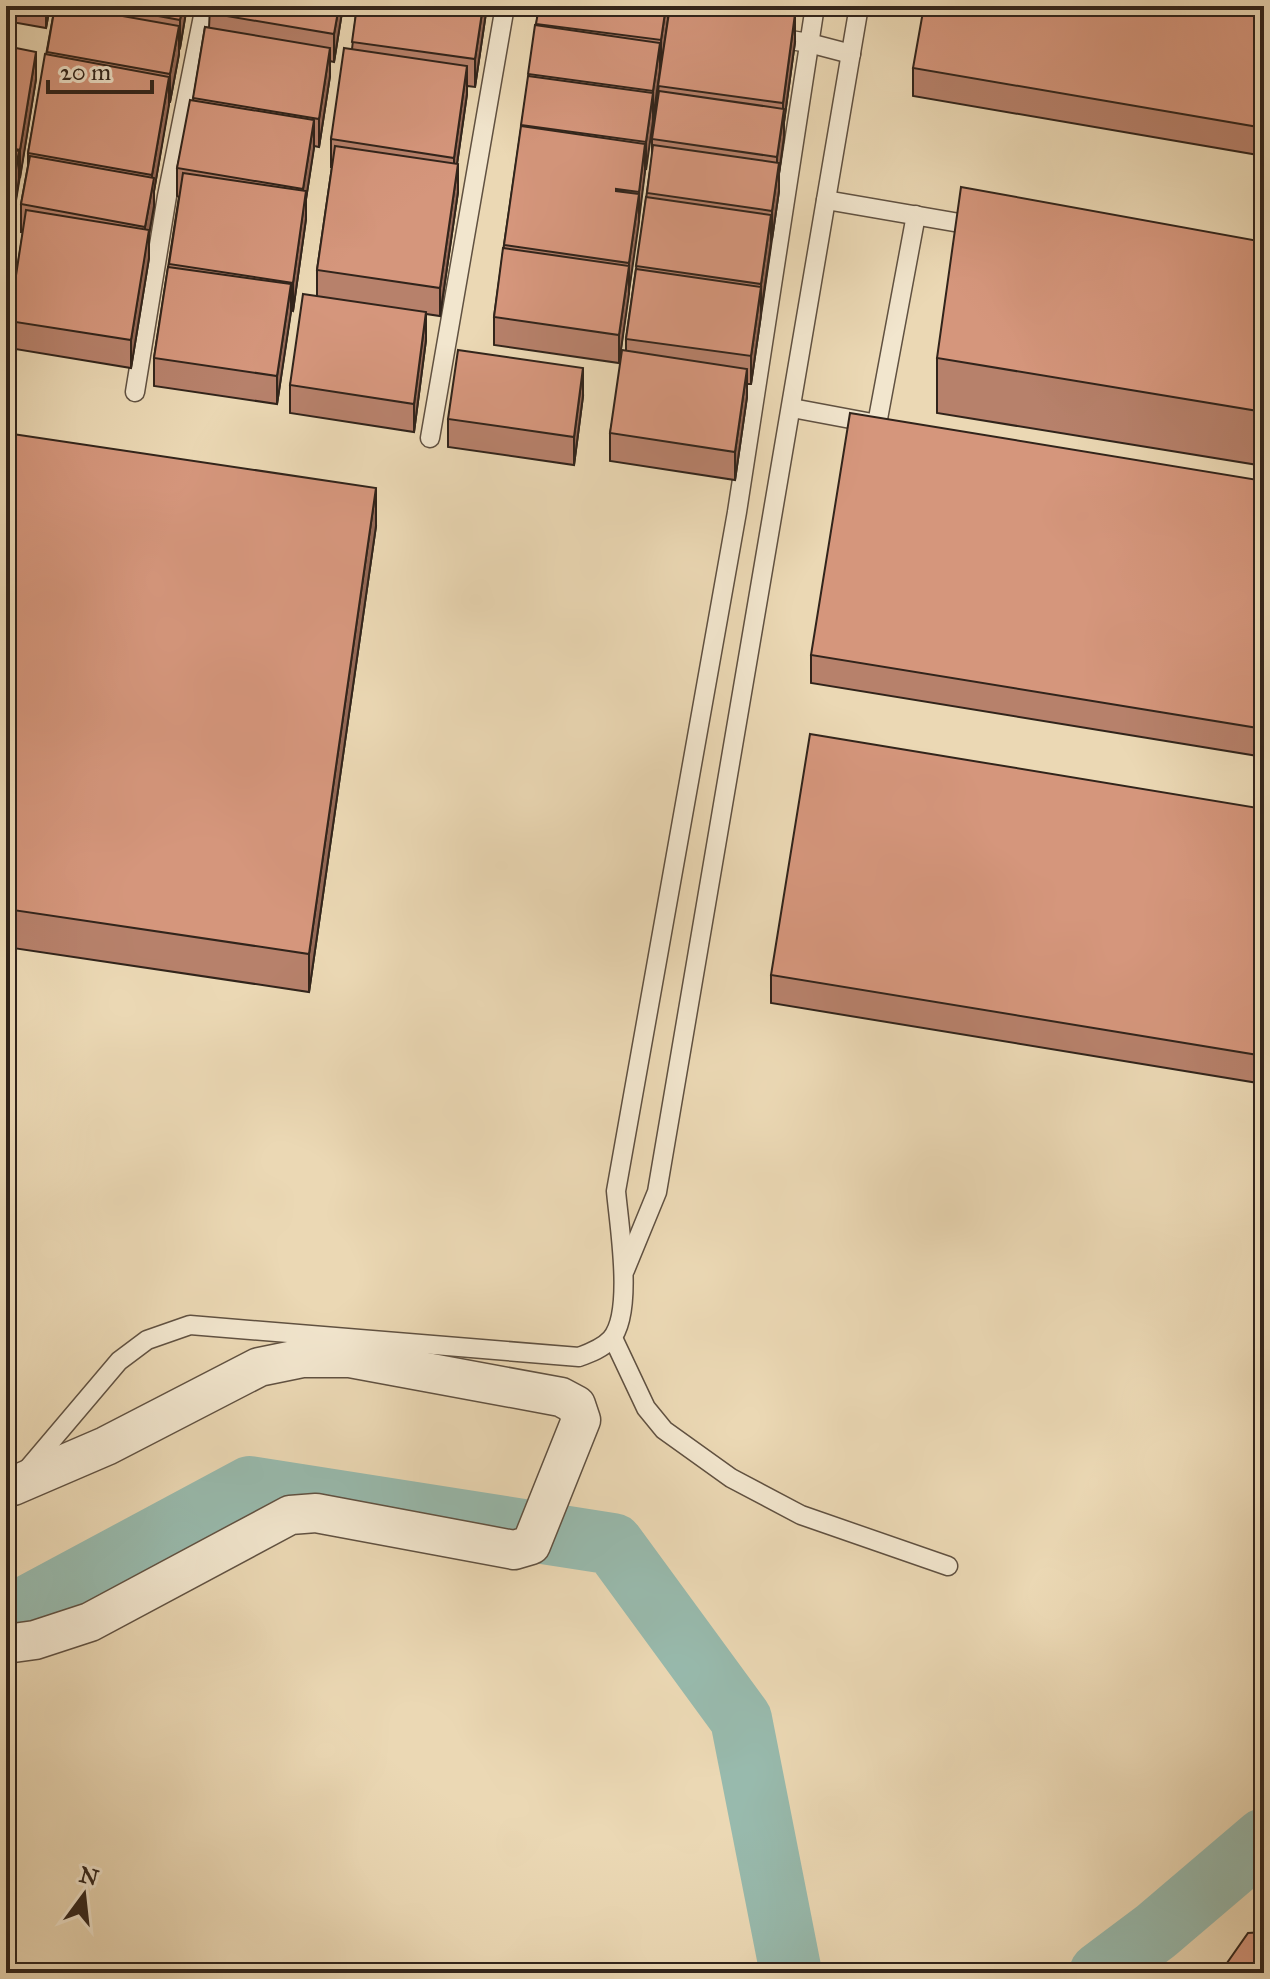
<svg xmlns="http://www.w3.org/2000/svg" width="1270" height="1979" font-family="'IM FELL Great Primer',serif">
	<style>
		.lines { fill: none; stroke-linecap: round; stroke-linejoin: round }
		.river { stroke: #98baad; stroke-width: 62 }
		.service-casing { stroke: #605141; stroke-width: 21 }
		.minor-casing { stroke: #605141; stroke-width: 41 }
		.service { stroke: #f2e6ce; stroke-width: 18 }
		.minor { stroke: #f2e6ce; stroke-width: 38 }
		.wall { fill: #b7816b; stroke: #31241b; stroke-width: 2 }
		.shaded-wall { fill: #956957; stroke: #31241b; stroke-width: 2 }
		.building { fill: #d5967c; stroke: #31241b; stroke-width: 2 }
	</style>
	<rect width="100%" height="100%" fill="#ebd8b4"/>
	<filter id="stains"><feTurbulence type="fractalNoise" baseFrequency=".0025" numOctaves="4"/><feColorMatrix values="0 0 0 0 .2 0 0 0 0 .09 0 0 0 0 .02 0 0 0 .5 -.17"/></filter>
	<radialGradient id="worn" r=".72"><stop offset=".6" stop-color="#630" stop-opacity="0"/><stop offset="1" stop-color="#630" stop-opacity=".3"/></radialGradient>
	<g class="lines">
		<g class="river">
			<path d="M6,1618l244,-131 363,57 128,175 50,254"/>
			<path d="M1100,1973l56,-42 108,-92"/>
		</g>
		<g class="service-casing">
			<g id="service">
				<path d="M772,37l37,6 42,11"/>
				<path d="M826,200l151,26"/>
				<path d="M135,392l32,-196 38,-190"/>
				<path d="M792,408l80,15"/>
				<path d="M877,424l39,-209"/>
				<path d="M430,438l75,-432"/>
				<path d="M625,1270l32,-78 202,-1186"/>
				<path d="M613,1338l33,70 18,22 67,48 70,37 147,51"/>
				<path d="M25,1472l94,-111 28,-21 43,-15 389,32c11,-4 24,-9 32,-18 23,-26 8,-114 5,-148l121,-679 78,-506"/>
			</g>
		</g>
		<g class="minor-casing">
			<path id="minor" d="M6,1487l7,-1 93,-40 153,-79 44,-9h47l211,39 15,8 5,15 -50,125 -17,5 -198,-37 -26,2 -200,107 -55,18 -29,4"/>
		</g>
		<use href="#service" class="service"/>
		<use href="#minor" class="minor"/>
	</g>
	<g class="wall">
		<path d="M6,6h44l-4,22 -40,-7z"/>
		<path d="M55,6h132l-7,42 -1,-1v7l-9,48h-1l-15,89v15l-5,28v24l-18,110 -122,-20v-27l14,-89h-2v-28l7,-38v-13z"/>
		<path d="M210,6h133l-9,56 -4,-1v15l-11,71 -5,-1 -8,53v20l-13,92 -2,-1 -14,94 -123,-18v-28l25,-161 -2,-1v-28l16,-67 12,-74 4,1z"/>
		<path d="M357,6h130l-12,81 -8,-1v8l-10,70 1,28 -18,124 -14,-2v26l-12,92 -124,-19v-28l27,-89v-26l15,-103h-1v-28l21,-90z"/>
		<path d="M539,6h129v13l127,23 -11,80v15l-5,36v18l-28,193h-4v13l-12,83 -125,-19v-28l16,-82v-12l26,-182v-18l9,-71 -16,101 -26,194 -125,-18v-28l10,-72z"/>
		<path d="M1264,6v150l-351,-60v-28z"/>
		<path d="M6,46l30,33 -30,182z"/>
		<path d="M1264,242v224l-327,-53v-55z"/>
		<path d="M583,396l-9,69 -126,-18v-28z"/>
		<path d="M6,433l370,93 -67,466 -303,-45z"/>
		<path d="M1264,481v276l-453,-74v-28z"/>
		<path d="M1264,809v275l-493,-81v-28z"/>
	</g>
	<g class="shaded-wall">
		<path d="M46,6h4l-4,22z"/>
		<path d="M183,6h4l-7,42v-28z"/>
		<path d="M339,6h4l-9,56v-28z"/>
		<path d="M483,6h4l-12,81v-28z"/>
		<path d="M666,6h2v14l-7,48v-28z"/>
		<path d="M795,14v28l-11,80v15l-5,36v18l-7,48v-28l5,-35v-19l6,-39v-15z"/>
		<path d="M179,26v28l-9,48v-28z"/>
		<path d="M660,43v27l-7,49v-28z"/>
		<path d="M330,48v28l-11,71v-28z"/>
		<path d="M36,52v27l-16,99v-28z"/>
		<path d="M467,66v28l-13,91v-27z"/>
		<path d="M169,77v28l-15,86v15l-5,28v24l-18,110v-28l14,-88v-25l7,-38v-14z"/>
		<path d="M653,93v28l-7,49v-28z"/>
		<path d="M314,120v28l-8,51v20l-13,92v-28l10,-72v-22z"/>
		<path d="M645,144v28l-6,48v-28z"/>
		<path d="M19,151v28l-13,82v-28z"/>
		<path d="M458,164v28l-18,124v-28z"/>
		<path d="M639,194v28l-10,69v-28z"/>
		<path d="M771,215v28l-10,69v-28z"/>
		<path d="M629,266v28l-10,69v-28z"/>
		<path d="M291,284v28l-14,92v-28z"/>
		<path d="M761,287v28l-10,69v-28z"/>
		<path d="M426,312v28l-12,92v-28z"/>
		<path d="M583,368v28l-9,69v-28z"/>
		<path d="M747,369v28l-12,83v-28z"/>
		<path d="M376,488v38l-67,466v-38z"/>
	</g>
	<g class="building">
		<path d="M55,6h11l113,20 -9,48 -123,-22z"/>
		<path d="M105,6h78l-3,14z"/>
		<path d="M210,6h129l-5,28 -125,-21z"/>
		<path d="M357,6h126l-8,53 -123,-17z"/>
		<path d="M539,6h127l-5,34 -125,-16z"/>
		<path d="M670,6h71l54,8 -12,89 -125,-17z"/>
		<path d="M924,6h340v122l-351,-60z"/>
		<path d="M535,25l125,18 -7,48 -125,-17z"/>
		<path d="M205,27l125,21 -11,71 -126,-21z"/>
		<path d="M6,46l30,6 -16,98 -14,-3z"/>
		<path d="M344,48l123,18 -13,92 -123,-19z"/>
		<path d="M45,54l124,23 -17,98 -124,-22z"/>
		<path d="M528,76l125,17 -7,49 -125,-17z"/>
		<path d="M659,91l125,18 -7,48 -125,-18z"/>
		<path d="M190,100l124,20 -11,69 -126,-21z"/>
		<path d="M521,126l124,18 -6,48 -23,-3v2l23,3 -10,69 -125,-18z"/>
		<path d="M653,145l126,18 -7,48 -125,-18z"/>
		<path d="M335,146l123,18 -18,124 -123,-18z"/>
		<path d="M6,149l13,2 -9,49 -4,-1z"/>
		<path d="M30,156l124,22 -9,49 -124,-23z"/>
		<path d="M183,173l123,18 -13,92 -124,-19z"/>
		<path d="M961,187l303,55v170l-327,-54z"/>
		<path d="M646,197l125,18 -10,69 -125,-18z"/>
		<path d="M6,203l5,1 -5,29z"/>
		<path d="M26,210l123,20 -18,110 -122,-19z"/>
		<path d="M503,248l126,18 -10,69 -125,-18z"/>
		<path d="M168,267l123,17 -14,92 -123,-18z"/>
		<path d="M636,269l125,18 -10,69 -125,-17z"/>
		<path d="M303,294l123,18 -12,92 -124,-19z"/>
		<path d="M458,350l125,18 -9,69 -126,-18z"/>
		<path d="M622,350l125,19 -12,83 -125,-19z"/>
		<path d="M850,413l414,68v248l-453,-74z"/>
		<path d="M6,433l370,55 -67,466 -303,-45z"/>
		<path d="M810,734l454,75v247l-493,-81z"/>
		<path d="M1264,1932v41h-44l28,-40z"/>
	</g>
	<rect width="1270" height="1979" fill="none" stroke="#ebd8b4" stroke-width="32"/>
	<rect x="8" y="8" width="1254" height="1963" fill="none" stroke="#31241b" stroke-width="4"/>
	<rect x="16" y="16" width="1238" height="1947" fill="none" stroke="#31241b" stroke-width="2"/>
	<g transform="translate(84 1895) rotate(15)" stroke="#f2e6ce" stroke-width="6" paint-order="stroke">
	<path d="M0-6L14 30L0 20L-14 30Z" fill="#31241b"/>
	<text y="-12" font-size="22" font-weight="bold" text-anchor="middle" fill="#31241b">N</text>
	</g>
	<path d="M48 80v12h104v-12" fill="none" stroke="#31241b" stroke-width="4"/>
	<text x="60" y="80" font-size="24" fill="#31241b" stroke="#f2e6ce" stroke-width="6" paint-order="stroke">20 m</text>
	<rect width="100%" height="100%" filter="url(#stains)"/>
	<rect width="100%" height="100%" fill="url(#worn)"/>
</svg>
